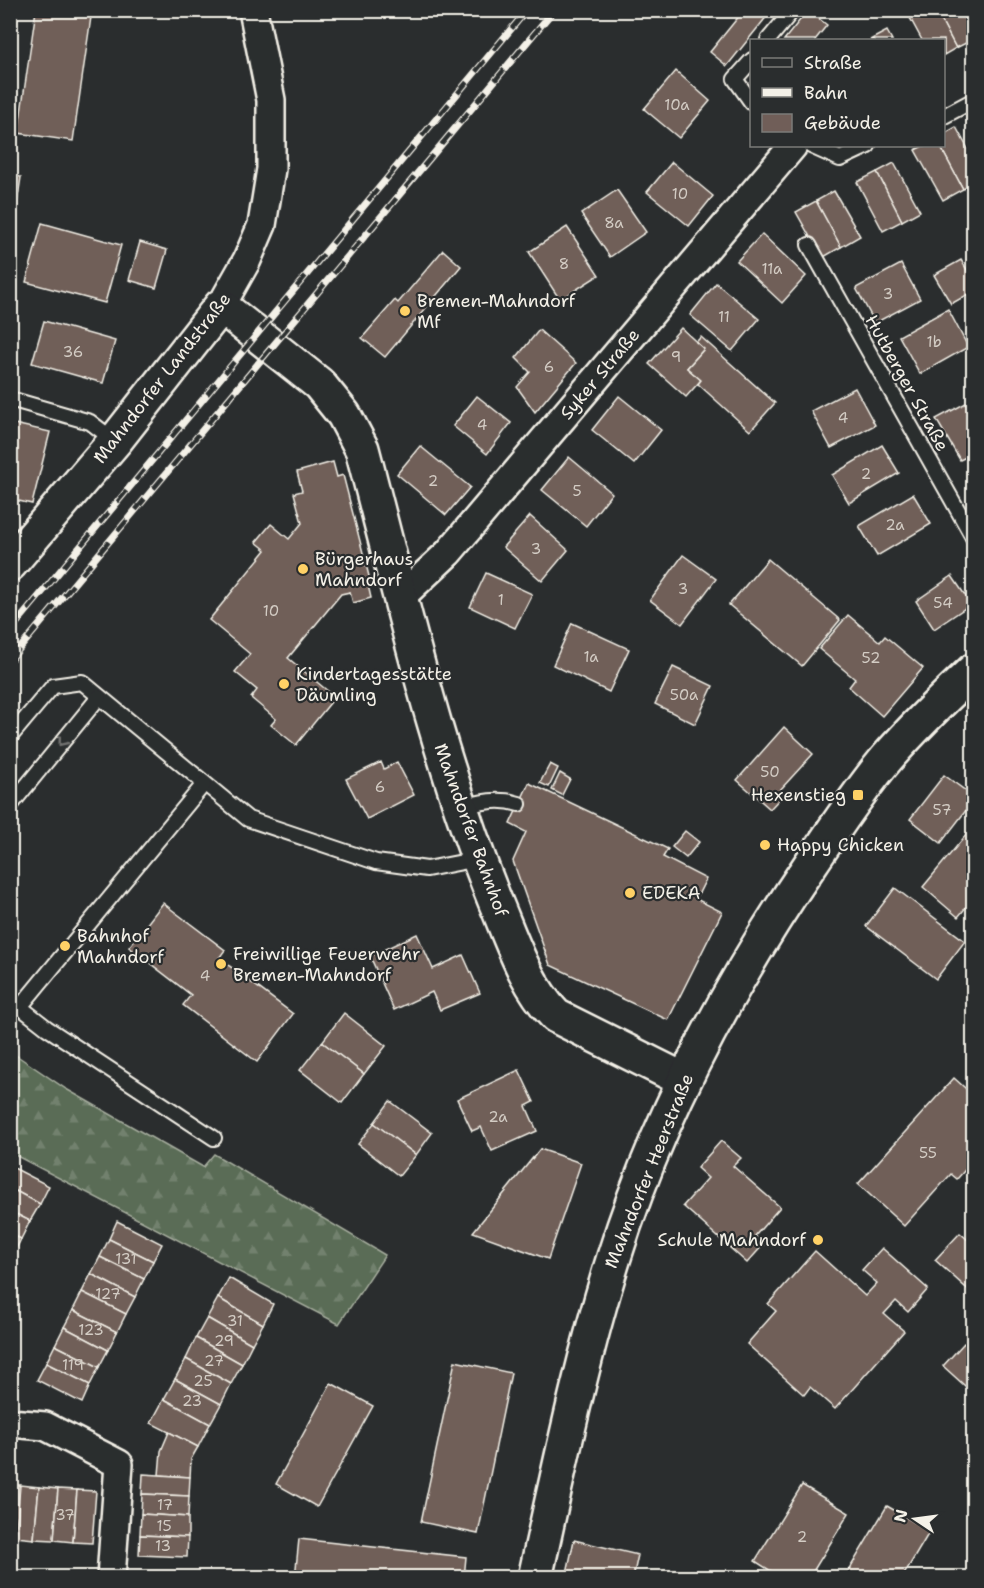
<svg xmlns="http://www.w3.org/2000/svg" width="984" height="1588" font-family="'Shantell Sans',sans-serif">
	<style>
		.forest { fill: url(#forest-firs); stroke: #a7ae9f; stroke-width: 1.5 }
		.building { fill: #705e58; stroke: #f4f1e8; stroke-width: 1.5 }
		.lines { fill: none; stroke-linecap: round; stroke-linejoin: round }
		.lane-casing { stroke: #f4f1e8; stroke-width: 18 }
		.street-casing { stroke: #f4f1e8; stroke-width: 32 }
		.secondary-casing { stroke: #f4f1e8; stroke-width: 38 }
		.lane { stroke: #2a2d2e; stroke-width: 14 }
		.street { stroke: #2a2d2e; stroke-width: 27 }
		.secondary { stroke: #2a2d2e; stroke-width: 33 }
		.rail-casing { stroke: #f4f1e8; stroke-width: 7 }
		.rail { stroke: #2a2d2e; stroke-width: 4.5; stroke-dasharray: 14; stroke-linecap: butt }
		.oneway { stroke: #71726f }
		.poi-dot { fill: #ffd166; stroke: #2a2d2e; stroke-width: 2 }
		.labels { text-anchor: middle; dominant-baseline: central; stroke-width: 4.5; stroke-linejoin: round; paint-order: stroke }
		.number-label { font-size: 15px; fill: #d3ccc4 }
		.poi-label { font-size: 18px; fill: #f4f1e8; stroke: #2a2d2e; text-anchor: start }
		.street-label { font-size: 18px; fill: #f4f1e8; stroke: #2a2d2e }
	</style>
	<defs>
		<pattern id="forest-firs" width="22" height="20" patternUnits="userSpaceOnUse" patternTransform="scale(1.5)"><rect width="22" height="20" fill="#5a6c56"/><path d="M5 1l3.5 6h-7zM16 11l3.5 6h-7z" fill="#72816e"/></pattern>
	</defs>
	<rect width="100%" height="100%" fill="#2a2d2e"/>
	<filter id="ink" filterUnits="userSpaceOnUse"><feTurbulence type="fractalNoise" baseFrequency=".0167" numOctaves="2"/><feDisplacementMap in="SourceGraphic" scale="12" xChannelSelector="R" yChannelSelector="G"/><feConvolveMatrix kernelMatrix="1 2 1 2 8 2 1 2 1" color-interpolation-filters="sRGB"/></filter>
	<g filter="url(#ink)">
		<path class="forest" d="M10,1051l56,38 137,78 11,-13 171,101 -46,69 -328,-171z"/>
		<g class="building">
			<path d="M36,10h56l-19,131 -55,-8z"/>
			<path d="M744,10h28l-45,56 -17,-14z"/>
			<path d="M808,10l19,15 -12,15h-31z"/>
			<path d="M920,10h16l20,38 -12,7v-15h-22l-13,-24z"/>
			<path d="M936,10h30l8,15v14l-18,9z"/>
			<path d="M887,31l5,9h-22z"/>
			<path d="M676,71l34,30 -31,37 -35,-29z"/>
			<path d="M956,127l18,33v23l-11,6 -23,-43h4v-12z"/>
			<path d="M923,146h17l23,43 -20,11 -28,-50z"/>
			<path d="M672,162l41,34 -24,30 -42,-34z"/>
			<path d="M894,163l26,48 -18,10 -25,-49z"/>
			<path d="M877,172l25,49 -19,10 -26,-49z"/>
			<path d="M10,175l11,2 -8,53 -3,-1z"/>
			<path d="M617,190l29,42 -36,25 -29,-43z"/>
			<path d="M834,191l26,45 -19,11 -25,-46z"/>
			<path d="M816,201l25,46 -19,11 -26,-46z"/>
			<path d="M42,223l79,22 -16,58 -79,-21z"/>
			<path d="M567,227l32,48 -39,25 -31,-48z"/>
			<path d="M762,234l44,42 -24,27 -45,-42z"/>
			<path d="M140,242l27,8 -11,38 -27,-8z"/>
			<path d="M443,250l18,16 -76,91 -23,-19 33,-38 3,3z"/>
			<path d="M961,260l13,21v10l-23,13 -17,-29z"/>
			<path d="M901,264l19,35 -45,24 -19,-35z"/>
			<path d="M716,283l43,36 -27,32 -42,-36z"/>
			<path d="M948,309l20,38 -48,27 -21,-38z"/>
			<path d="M44,321l71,20 -12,42 -71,-20z"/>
			<path d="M681,328l23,21 -17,19 14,12 -15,17 -37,-33z"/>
			<path d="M539,330l37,33 -41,49 -18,-25 13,-15 -14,-14z"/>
			<path d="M701,337l74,66 -25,28 -52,-47 3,-4 -14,-12 17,-19 -8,-7z"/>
			<path d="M855,388l20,37 -44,23 -20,-37z"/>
			<path d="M477,396l34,27 -24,31 -34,-28z"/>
			<path d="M619,396l42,34 -27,34 -42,-34z"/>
			<path d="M966,403l8,13v37l-14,7 -24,-41z"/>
			<path d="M10,423l40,9 -18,72 -22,-5z"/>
			<path d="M882,445l17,28 -50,30 -17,-28z"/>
			<path d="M420,446l50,41 -24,28 -49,-41z"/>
			<path d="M569,457l43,36 -26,33 -44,-36z"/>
			<path d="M333,462l4,15 6,-2 28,109 -3,1 3,13 -18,5 -3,-11 -9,2 -53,64 47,39 -39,48 -25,-20 5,-6 -25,-21 6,-8 -22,-18 15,-18 -41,-34 57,-70 -10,-8 15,-18 18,15 13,-16 -8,-30 8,-2 -5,-19z"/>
			<path d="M913,494l18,30 -54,32 -18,-30z"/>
			<path d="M530,516l38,34 -26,31 -39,-34z"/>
			<path d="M683,555l33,24 -34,45 -32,-24z"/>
			<path d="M768,559l72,61 -38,46 -73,-61z"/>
			<path d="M486,573l46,21 -17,34 -45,-21z"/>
			<path d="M952,576l19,28 -37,25 -18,-28z"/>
			<path d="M848,615l32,27 5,-6 38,32 -41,48 -33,-29 6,-8 -36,-30z"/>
			<path d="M572,623l57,26 -20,43 -56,-27z"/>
			<path d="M673,667l40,19 -18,38 -40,-20z"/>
			<path d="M784,727l29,27 -33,36 4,4 -14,15 -33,-29z"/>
			<path d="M381,762l3,7 13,-7 17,33 -47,24 -21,-40z"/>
			<path d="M550,764l8,4 -9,19 -9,-4z"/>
			<path d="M560,773l10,6 -8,16 -10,-5z"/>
			<path d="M944,775l30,22v3l-33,43 -31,-24z"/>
			<path d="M529,783l139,66 -5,8 43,22 -10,20 26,13 -54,108 -118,-55 -37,-104 13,-29 -16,-8z"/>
			<path d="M971,829l3,3v66l-16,19 -35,-30z"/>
			<path d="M685,831l14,11 -13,16 -14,-11z"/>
			<path d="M895,888l70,53 -29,38 -70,-53z"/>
			<path d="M163,903l62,47 -6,8 74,56 -36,48 -74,-57 8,-10 -62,-48z"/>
			<path d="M417,934l16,35 30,-14 17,38 -40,17 -8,-18 -38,18 -24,-54z"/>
			<path d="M344,1013l42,33 -22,28 -42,-32z"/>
			<path d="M322,1042l42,32 -22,29 -42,-33z"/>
			<path d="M519,1070l15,32 -8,4 11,25 -45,20 -11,-24 -9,4 -15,-32z"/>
			<path d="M954,1078l20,18v53l-7,8 5,5 -15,17 -6,-5 -47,52 -46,-42z"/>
			<path d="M390,1101l42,32 -16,22 -42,-32z"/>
			<path d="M374,1123l42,32 -17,21 -41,-32z"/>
			<path d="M721,1141l20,17 -8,8 47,41 -25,29 9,8 -17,19 -64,-57 25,-28 -11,-10z"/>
			<path d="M540,1149l41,14 -33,96 -75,-27z"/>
			<path d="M10,1166l39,20 -9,18 -30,-16z"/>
			<path d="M10,1188l30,16 -10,17 -20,-10z"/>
			<path d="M10,1211l20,10 -9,18 -11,-5z"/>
			<path d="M117,1221l45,23 -9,17 -44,-22z"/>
			<path d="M960,1233l14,12v50l-39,-35z"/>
			<path d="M10,1234l11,5 -9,18h-2z"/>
			<path d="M109,1239l44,22 -9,18 -44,-22z"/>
			<path d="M882,1248l46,41 -20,23 -12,-11 -12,13 20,17 -69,78 -25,-22 -6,8 -57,-51 29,-33 -8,-7 47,-53 50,45 12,-13 -15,-13z"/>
			<path d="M100,1257l44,22 -9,18 -44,-23z"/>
			<path d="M91,1274l44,23 -9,17 -44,-22z"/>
			<path d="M229,1278l44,26 -10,20 -45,-26z"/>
			<path d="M82,1292l44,22 -9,18 -44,-22z"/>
			<path d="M218,1298l45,26 -11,20 -45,-26z"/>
			<path d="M73,1310l44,22 -9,18 -44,-23z"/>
			<path d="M207,1318l45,26 -10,20 -46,-26z"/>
			<path d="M64,1327l44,23 -9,17 -44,-22z"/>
			<path d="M196,1338l46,26 -11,20 -45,-25z"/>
			<path d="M964,1343l10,8v43l-31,-28z"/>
			<path d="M55,1345l44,22 -9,18 -44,-22z"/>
			<path d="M186,1359l45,25 -10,20 -46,-25z"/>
			<path d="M455,1361l56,12 -33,161 -57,-12z"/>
			<path d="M46,1363l44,22 -8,18 -45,-23z"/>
			<path d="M175,1379l46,25 -11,20 -46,-25z"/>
			<path d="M331,1383l42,23 -56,101 -41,-23z"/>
			<path d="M164,1399l46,25 -12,23 -47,-24z"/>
			<path d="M169,1432l29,15 -7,12 -1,18 -31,-2 2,-24z"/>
			<path d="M143,1474l47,3 -1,19 -47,-2z"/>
			<path d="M10,1485h10l-4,52h-6z"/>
			<path d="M20,1485l19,2 -5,52 -18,-2z"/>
			<path d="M802,1485l47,28 -40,65h-27l-27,-17z"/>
			<path d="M39,1487l19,2 -4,51 -20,-1z"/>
			<path d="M58,1489l19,1 -4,52 -19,-2z"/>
			<path d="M77,1490l19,1 -4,52 -19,-1z"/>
			<path d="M142,1494l47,2 -1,21 -47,-3z"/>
			<path d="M887,1506l43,25 -28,47h-58z"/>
			<path d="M141,1514l47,3v20l-48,-2z"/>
			<path d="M140,1535l48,2 -1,20 -48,-2z"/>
			<path d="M299,1539l167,18 -2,21h-169z"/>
			<path d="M574,1540l64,15 -5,23h-67z"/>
		</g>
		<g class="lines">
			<g class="lane-casing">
				<g id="lane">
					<path d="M768,40l25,-30"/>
					<path d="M752,60l-17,19 17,24"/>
					<path d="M944,116l30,-16"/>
					<path d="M811,146l29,13 28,-13"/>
					<path d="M809,245l165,294"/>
					<path d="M10,399l80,23 25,19"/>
					<path d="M10,737l43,-51 29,-4 166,137 128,43 51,7 51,-10"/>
					<path d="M10,806l89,-109"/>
					<path d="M460,809c18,-8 41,-11 59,-5"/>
					<path d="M10,999l37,29 167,110"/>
					<path d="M20,1007l184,-223"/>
				</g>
			</g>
			<g class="street-casing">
				<g id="street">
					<path d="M221,306l26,-46 15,-35 9,-56v-69l-18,-90"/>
					<path d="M401,597l47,-44 345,-407"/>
					<path d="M10,1423l35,3 74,38 -8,114"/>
				</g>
			</g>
			<g class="secondary-casing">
				<g id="secondary">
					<path d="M10,564l105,-123 106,-135 98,78 25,31 18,34c40,152 74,306 133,452 17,40 30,83 61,115l128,64"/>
					<path d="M535,1578c24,-108 46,-216 79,-321 44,-141 115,-273 198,-395 24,-35 47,-71 75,-104 27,-31 57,-60 87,-88"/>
				</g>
			</g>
			<use href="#lane" class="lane"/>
			<use href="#street" class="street"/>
			<use href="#secondary" class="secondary"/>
			<g class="rail-casing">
				<g id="rail">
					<path d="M10,631l517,-621"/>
					<path d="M10,660l544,-650"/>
				</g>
			</g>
			<use href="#rail" class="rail"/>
		</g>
		<defs><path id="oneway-chevron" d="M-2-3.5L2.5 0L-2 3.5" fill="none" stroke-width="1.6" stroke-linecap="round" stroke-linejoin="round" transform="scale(1.5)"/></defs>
		<use class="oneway" href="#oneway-chevron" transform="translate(62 742) rotate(129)"/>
	</g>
	<g class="poi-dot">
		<circle cx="405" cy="311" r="6"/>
		<circle cx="303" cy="569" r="6"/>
		<circle cx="284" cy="684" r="6"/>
		<rect x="852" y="789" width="12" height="12" rx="3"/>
		<circle cx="765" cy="845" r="6"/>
		<circle cx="630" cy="893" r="6"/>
		<circle cx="65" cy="946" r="6"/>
		<circle cx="221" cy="964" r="6"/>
		<circle cx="818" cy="1240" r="6"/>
	</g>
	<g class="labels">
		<g class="number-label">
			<text x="677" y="105">10a</text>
			<text x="680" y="194">10</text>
			<text x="614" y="223">8a</text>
			<text x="564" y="264">8</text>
			<text x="772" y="269">11a</text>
			<text x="888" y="294">3</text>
			<text x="724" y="317">11</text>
			<text x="934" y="342">1b</text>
			<text x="73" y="352">36</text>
			<text x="676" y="357">9</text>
			<text x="549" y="367">6</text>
			<text x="843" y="418">4</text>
			<text x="482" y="425">4</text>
			<text x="866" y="474">2</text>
			<text x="433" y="481">2</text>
			<text x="577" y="491">5</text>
			<text x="895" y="525">2a</text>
			<text x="536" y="549">3</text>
			<text x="683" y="589">3</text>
			<text x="501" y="600">1</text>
			<text x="943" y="603">54</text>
			<text x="271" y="611">10</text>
			<text x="591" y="657">1a</text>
			<text x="871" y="658">52</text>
			<text x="684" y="695">50a</text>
			<text x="770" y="772">50</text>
			<text x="380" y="787">6</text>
			<text x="942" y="810">57</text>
			<text x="205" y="976">4</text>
			<text x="498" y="1117">2a</text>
			<text x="928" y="1153">55</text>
			<text x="126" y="1259">131</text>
			<text x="108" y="1294">127</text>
			<text x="235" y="1321">31</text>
			<text x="91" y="1330">123</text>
			<text x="224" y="1341">29</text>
			<text x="214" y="1361">27</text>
			<text x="73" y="1365">119</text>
			<text x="203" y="1381">25</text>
			<text x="192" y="1401">23</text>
			<text x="165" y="1505">17</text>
			<text x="65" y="1515">37</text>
			<text x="164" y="1526">15</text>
			<text x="802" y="1537">2</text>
			<text x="163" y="1546">13</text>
		</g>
		<g class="poi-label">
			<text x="417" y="301">Bremen-Mahndorf<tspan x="417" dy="21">Mf</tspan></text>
			<text x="315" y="559">Bürgerhaus<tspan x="315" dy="21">Mahndorf</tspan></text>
			<text x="296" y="674">Kindertagesstätte<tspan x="296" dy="21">Däumling</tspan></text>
			<text x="846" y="795" text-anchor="end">Hexenstieg</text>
			<text x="777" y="845">Happy Chicken</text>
			<text x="642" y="893">EDEKA</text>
			<text x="77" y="936">Bahnhof<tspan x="77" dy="21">Mahndorf</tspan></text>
			<text x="233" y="954">Freiwillige Feuerwehr<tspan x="233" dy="21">Bremen-Mahndorf</tspan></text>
			<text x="806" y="1240" text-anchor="end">Schule Mahndorf</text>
		</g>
		<g class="street-label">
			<text transform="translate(600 374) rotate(-50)">Syker Straße</text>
			<text transform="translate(162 378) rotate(-52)">Mahndorfer Landstraße</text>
			<text transform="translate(907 383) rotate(61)">Hutberger Straße</text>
			<text transform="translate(471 830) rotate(70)">Mahndorfer Bahnhof</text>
			<text transform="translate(649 1171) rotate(-68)">Mahndorfer Heerstraße</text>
		</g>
	</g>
	<rect width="984" height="1588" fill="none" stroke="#2a2d2e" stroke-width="36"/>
	<rect x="18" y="18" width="948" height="1552" fill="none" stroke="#f4f1e8" stroke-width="2" filter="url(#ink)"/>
	<rect x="750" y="39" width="195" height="108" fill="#2a2d2e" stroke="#7b7b78" stroke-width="1.5"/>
	<rect x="762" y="58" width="30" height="9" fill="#2a2d2e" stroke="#7b7b78" stroke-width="1.5"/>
	<text x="804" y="69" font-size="18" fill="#f4f1e8">Straße</text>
	<rect x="762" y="88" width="30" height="9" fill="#f4f1e8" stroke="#7b7b78" stroke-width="1.5"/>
	<text x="804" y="99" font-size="18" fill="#f4f1e8">Bahn</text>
	<rect x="762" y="114" width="30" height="18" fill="#705e58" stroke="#7b7b78" stroke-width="1.5"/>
	<text x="804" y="129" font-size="18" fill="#f4f1e8">Gebäude</text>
	<g transform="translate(915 1519) rotate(283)" stroke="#2a2d2e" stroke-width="4.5" paint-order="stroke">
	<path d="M0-4.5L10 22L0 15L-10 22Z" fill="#f4f1e8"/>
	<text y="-9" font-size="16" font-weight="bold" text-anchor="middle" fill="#f4f1e8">N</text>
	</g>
</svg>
